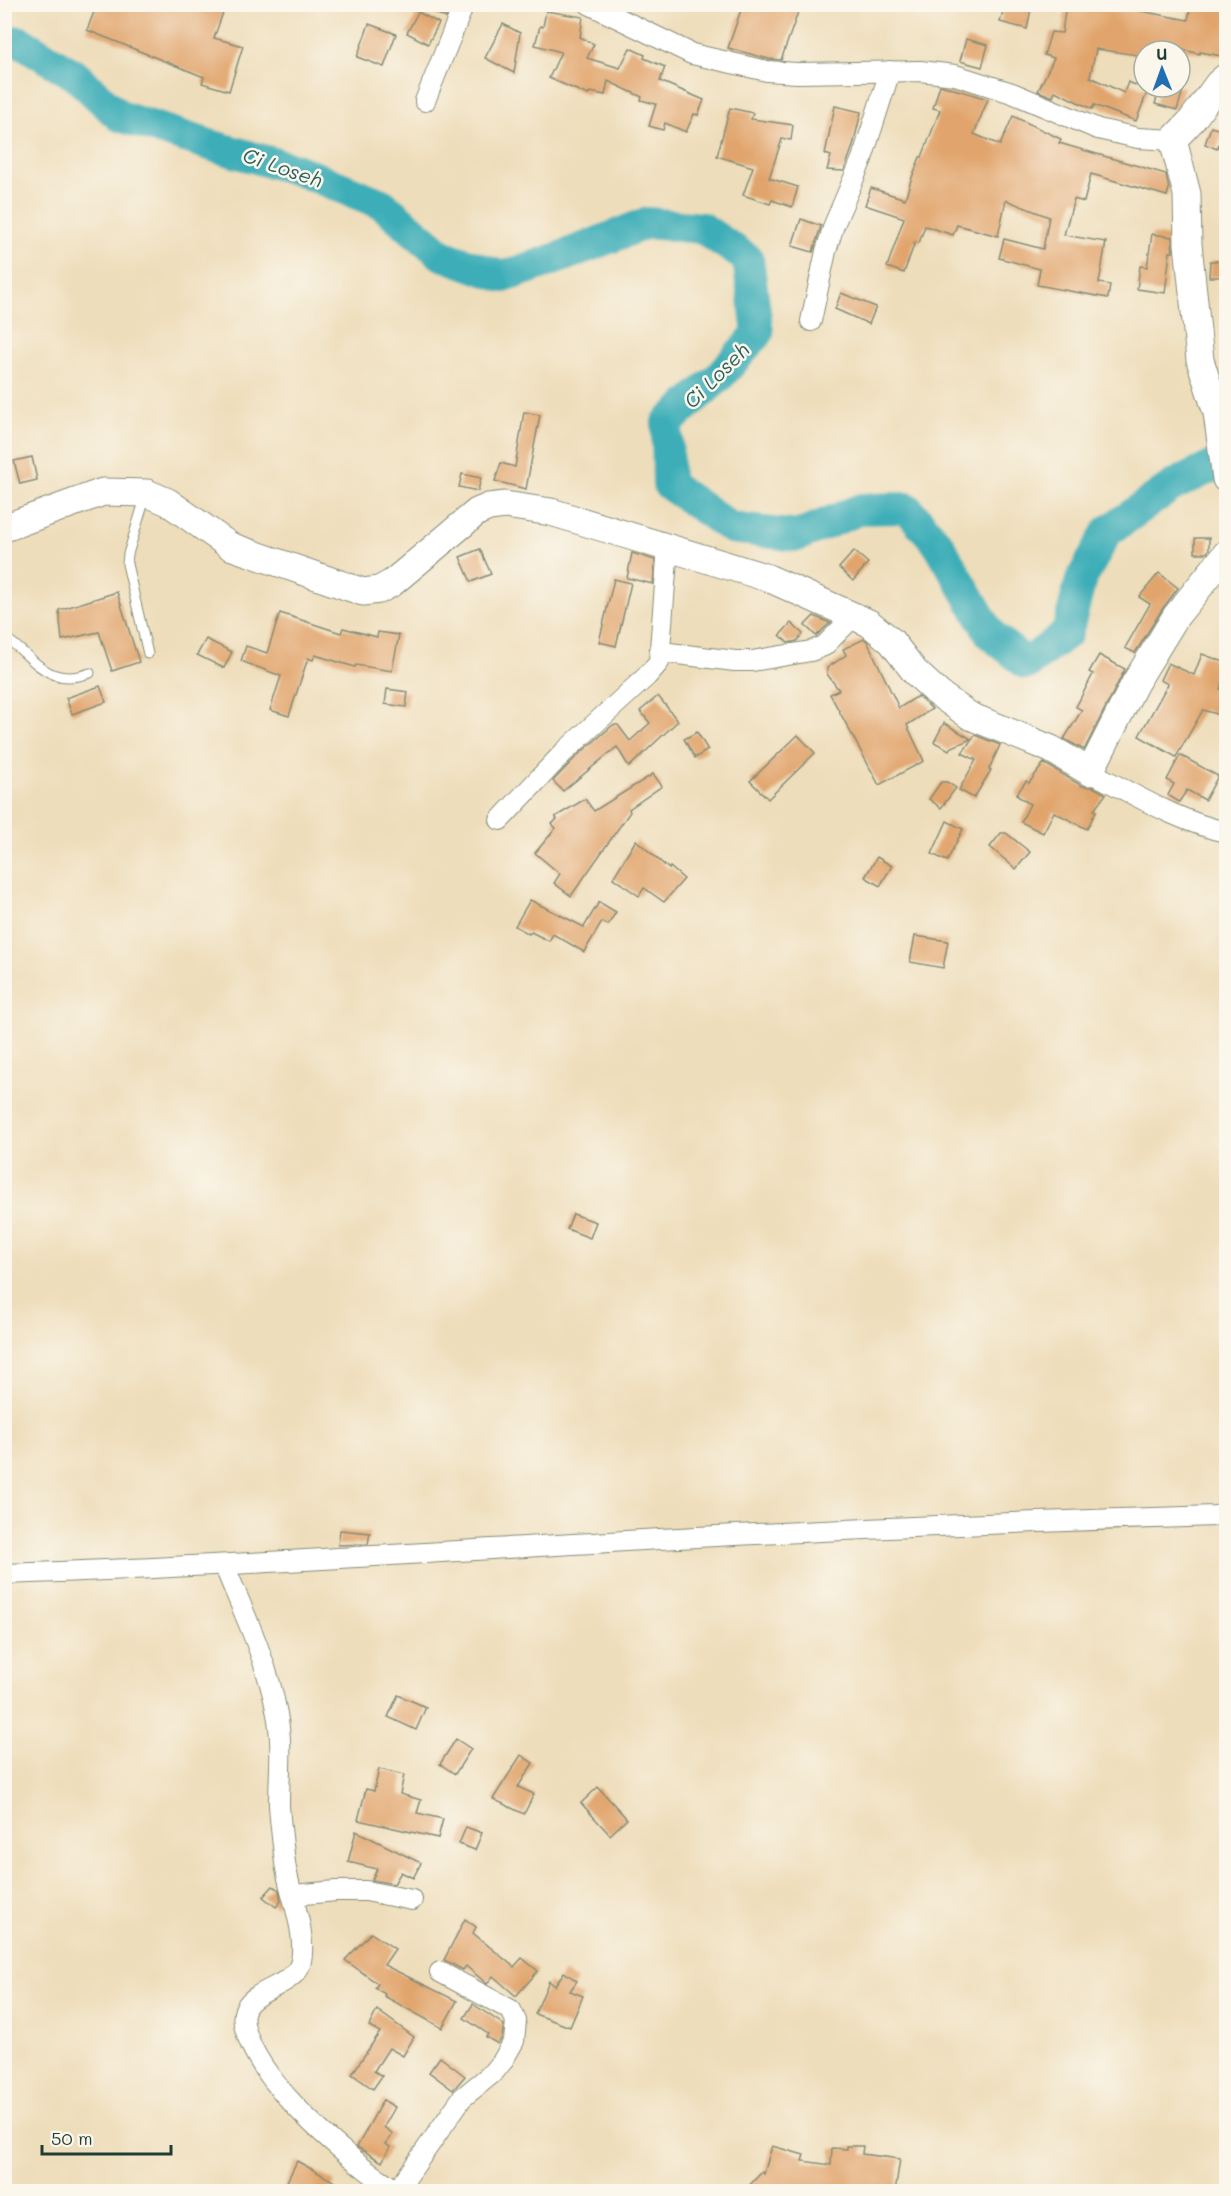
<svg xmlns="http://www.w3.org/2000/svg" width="1231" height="2196" font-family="Mali,sans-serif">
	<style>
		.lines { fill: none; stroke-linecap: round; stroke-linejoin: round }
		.river { stroke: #3daeb8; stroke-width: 32 }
		.building { fill: #e1a46c }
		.lane-casing { stroke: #868d77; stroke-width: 11 }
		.street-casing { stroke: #868d77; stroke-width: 22 }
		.secondary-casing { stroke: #868d77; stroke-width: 29 }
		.lane { stroke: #fff; stroke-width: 9 }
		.street { stroke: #fff; stroke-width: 20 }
		.secondary { stroke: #fff; stroke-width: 27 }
		.labels { text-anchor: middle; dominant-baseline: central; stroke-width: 5; stroke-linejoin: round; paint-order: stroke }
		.water-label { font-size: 20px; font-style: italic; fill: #285f5c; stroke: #fbf7ec }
	</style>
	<rect width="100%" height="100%" fill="#fbf7ec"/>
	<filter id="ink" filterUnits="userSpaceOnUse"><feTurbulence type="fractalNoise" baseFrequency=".0167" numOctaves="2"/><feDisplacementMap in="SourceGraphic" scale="12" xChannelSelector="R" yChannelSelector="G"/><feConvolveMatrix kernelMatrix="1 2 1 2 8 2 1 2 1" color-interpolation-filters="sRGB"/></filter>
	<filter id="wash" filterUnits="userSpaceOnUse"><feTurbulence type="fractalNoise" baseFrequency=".008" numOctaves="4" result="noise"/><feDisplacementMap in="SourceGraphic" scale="24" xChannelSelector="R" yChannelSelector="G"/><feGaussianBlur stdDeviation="1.35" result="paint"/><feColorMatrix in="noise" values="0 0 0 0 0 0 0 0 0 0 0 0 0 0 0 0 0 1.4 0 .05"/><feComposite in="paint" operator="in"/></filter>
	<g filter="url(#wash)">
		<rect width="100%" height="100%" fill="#eeddba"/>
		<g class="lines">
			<path class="river" d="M4,40l17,2 55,34 43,40 94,30 85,24 84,34 60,51 61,22 58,-20 86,-34 55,5 46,31 10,74 -39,44 -52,46 1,61 63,44 66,8 64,-27 46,-1 32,37 52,90 36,29 40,-31 14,-53 26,-48 65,-46 54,-26"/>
		</g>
		<g id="blocks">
			<g class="building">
				<path d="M97,4h129l-12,34 29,8 -14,45 -27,-8 2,-6 -117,-47z"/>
				<path d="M416,4h35l-5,14z"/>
				<path d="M743,4h21l15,6 1,-6h21l-20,56 -12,-1 -41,-11z"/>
				<path d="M1005,4h27l-5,25 -27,-7z"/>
				<path d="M1066,4h74v7l48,9 3,-16h36v53l-27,-5v2l-41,-10 -3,7h-12v5l-48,-7 -6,28 34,16 4,-11 20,8 -12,31 -42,-16 -2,4 -37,-18 -2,6 -15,-6 16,-33 -10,-3 7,-23 11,1z"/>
				<path d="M546,11l37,6 -3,20 14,7 -7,14 33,10 10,-20 15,7 -1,3 21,9 -5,14 44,19 -6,15 -4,-1 -8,18 -21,-9 -2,7 -14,-4 7,-22 -15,-4 1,-3 -34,-16 -3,14 -15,-3 -2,3 -39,-17 12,-26 -26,-7 5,-19 3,1z"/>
				<path d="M418,12l21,11 -11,21 -21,-11z"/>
				<path d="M369,24l27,10 -12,33 -27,-10z"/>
				<path d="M503,24l17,9 -6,40 -29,-15z"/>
				<path d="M966,39l22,6 -6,22 -22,-6z"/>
				<path d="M940,85l48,14 -14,35 26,11 13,-29 48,23 -2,4 107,31 3,15 -2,7 -76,-22 -7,28 -10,-3 -10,36 42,7 -7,41 11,2 -2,13 -71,-13 3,-16 -41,-11 5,-19 39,10 6,-32 -43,-17 -8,36 -41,-11 -4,10 -28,-9 -6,17 -4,-1 -11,31 -17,-6 17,-49 -39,-13 6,-17 34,11 6,-19 9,-23h2l18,-47 -7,-2z"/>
				<path d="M1160,87h24l-7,23 -22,-6z"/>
				<path d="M835,106l26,6 -8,34 -9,25 -17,-1 4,-14 -6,-2z"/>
				<path d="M730,108l23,5 -2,6 42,6 -2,15 -9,-1 -13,39 29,9 -6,20 -20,-7 -2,4 -27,-9 10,-28 -36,-11z"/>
				<path d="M1211,127l13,4 -7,18 -12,-5z"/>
				<path d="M801,219l20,7 -8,26 -21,-6z"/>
				<path d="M1152,234l20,3 1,15h-3l-5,41 -28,-4 3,-23 7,1z"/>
				<path d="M1210,261h17v16h-18z"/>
				<path d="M841,293l35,14 -7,17 -34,-15z"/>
				<path d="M524,412l16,3 -14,74 -31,-8 6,-18 14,4z"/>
				<path d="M32,457l5,23 -17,4 -6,-23z"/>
				<path d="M462,474l19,4 -3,13 -19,-4z"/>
				<path d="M1195,538h14v11l-2,4h-12z"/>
				<path d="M480,549l11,25 -20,8 -11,-25z"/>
				<path d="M854,551l14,12 -15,18 -14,-13z"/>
				<path d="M632,553l23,7 -2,24 -26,-6z"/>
				<path d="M1159,573l19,15 -15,20 -28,45 -10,-5 25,-44 -11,-7z"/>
				<path d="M614,579l17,4 -15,63 -17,-4z"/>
				<path d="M117,592l22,70 -27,9 -13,-39 -37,8 -3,-30z"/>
				<path d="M280,613l61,20 2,-5 34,9 1,-5 21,3 -7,36 -36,-6 -1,2 -40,-12 -2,5 -5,-2 -19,58 -19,-6 11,-34 -40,-15 5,-15 21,7z"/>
				<path d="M814,616l16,7 -14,13 -11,-11z"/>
				<path d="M791,623l12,11 -6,7 -9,2 -8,-8z"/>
				<path d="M206,639l26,13 -8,16 -27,-13z"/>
				<path d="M864,639l3,2 32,67 19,-12 14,13 -25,16 17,36 -45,24 -49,-91 9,-4 -12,-16v-6l19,-13 -3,-6z"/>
				<path d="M1202,654l25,9v9l-7,17 7,2v26l-24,-7 -27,47 -37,-21 29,-52 -8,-4 8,-17 26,12z"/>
				<path d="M1099,655l26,14 -41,81 -20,-11 18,-29 -6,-3 17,-33 -4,-2z"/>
				<path d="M100,686l6,16 -34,12 -6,-16z"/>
				<path d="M387,689l21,3 -2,15 -21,-3z"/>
				<path d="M658,696l20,25 -49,46 -12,-20 -54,44 -10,-10 25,-26 35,-30h5l12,16 20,-18 -10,-12z"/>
				<path d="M944,723l27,16 -21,9 -1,2 -15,-8z"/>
				<path d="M697,732l11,18 -13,8 -11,-19z"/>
				<path d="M798,735l17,18 -47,46 -18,-18z"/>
				<path d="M975,735l25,10 -11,24 2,1 -17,28 -15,-8 17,-30 -14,-7z"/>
				<path d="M1180,755l38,21 -13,24 -18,-10 -8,12 -11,-7 6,-11 -7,-4z"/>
				<path d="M1044,763l38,23 11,1 13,7 -12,16 2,1 -9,18 -33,-17 -11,21 -22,-11 9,-18 -14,-9 10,-14 3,2z"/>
				<path d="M653,774l9,12 -33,23 1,3 -59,84 -17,-13 6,-9 -25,-21 21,-25 -4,-4 5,-5 -2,-2 30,-18 9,12z"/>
				<path d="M941,782h6l9,6 -15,20 -12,-9z"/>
				<path d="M947,821l16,8 -16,32 -15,-7z"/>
				<path d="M1001,833h5l24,19 -14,17 -26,-22z"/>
				<path d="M636,840l33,29 1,-2 14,12 -20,23 -20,-14 -5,8 -26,-18z"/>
				<path d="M877,857l15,9 -12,20 -15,-9z"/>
				<path d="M530,900l54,27 15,-25 17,10 -8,13 -6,-3 -18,30 -31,-18 -4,7 -18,-9 -2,2 -14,-8z"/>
				<path d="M915,936l33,5 -5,27 -33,-6z"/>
				<path d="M573,1214l23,8 -6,16 -23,-9z"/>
				<path d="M340,1530l30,3 -2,11 -30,1z"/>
				<path d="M398,1695l28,12 -10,23 -28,-13z"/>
				<path d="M456,1739l15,10 -16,25 -15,-10z"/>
				<path d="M521,1755l12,8 -15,24 16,7 -10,20 -31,-15z"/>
				<path d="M379,1769l25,6 -4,19 21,6 -4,13 26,6 -5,19 -80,-18 8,-31 8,2z"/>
				<path d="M598,1787l29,32 -17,16 -29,-32z"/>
				<path d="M466,1827l16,6 -7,17 -16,-6z"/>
				<path d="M356,1831l65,32 -8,15 -12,-6 -7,12 -22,-4 5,-11 -29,-7z"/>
				<path d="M273,1886l6,4 2,11 -5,6 -13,-10z"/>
				<path d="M465,1919l11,8 -3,6 41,34 8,-9 16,13 -22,25 -23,-20 -6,8 -21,-18 -3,4 -19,-10z"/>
				<path d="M371,1933l24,16 -11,16 73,36 -15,27 -58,-32 1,-2 -10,-6 3,-4 -33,-24z"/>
				<path d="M564,1972l13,9 -7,10 13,5 -13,31 -35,-13 14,-33 6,5z"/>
				<path d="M473,2004l31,21 -2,12 -4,7 -12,-7 2,-3 -24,-16z"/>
				<path d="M377,2010l37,27 -11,19 -14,-8 -15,23 8,5 -9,13 -21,-15 28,-42 -11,-6z"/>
				<path d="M440,2057l25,19 -12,14 -24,-18z"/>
				<path d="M383,2100l12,7 -11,20 9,7 -7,10 4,3 -8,15 -25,-15z"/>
				<path d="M772,2146l32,9 -2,6 29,4 1,-17 15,1v-3h16l-1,8 38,5 -5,33h-152l19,-20 2,2z"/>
				<path d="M297,2161l38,21 -5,10h-48z"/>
			</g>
		</g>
	</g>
	<g filter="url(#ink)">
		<use href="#blocks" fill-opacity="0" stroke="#868d77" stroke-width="1.5"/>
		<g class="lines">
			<g class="lane-casing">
				<g id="lane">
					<path d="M146,495l-18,59 -1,10 21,90"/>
					<path d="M4,637c32,21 42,51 86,36"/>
				</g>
			</g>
			<g class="street-casing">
				<g id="street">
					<path d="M589,4l103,50 75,17 30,2 123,-2 35,4 57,18 86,36 40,9 35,2"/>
					<path d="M425,101l39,-97"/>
					<path d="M811,321l15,-70 8,-26 28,-66 28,-88"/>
					<path d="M661,652l74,9h17l59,-10 13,-5 30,-30"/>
					<path d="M1090,772c44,22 89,50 136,60"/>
					<path d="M500,820l64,-68 83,-76 12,-14 9,-116"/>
					<path d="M224,1565c20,48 44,98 53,149 6,31 2,60 2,91 1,19 4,39 6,58 4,30 22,68 16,98 -6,31 -64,26 -57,63 11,54 85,117 128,150 8,6 18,11 25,18"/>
					<path d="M4,1574c207,-7 414,-21 621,-33 196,-11 393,-19 590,-25l11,-2"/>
					<path d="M294,1895l42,-4h30l46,9"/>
					<path d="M397,2191l65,-93 32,-26 8,-10 12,-21 2,-20 -5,-11 -71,-38"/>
				</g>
			</g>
			<g class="secondary-casing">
				<g id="secondary">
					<path d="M1226,77l-8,7 -26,36 -19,20 14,54 1,50 12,116 17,53 9,66"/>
					<path d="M4,528l99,-36 44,1 21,9 62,44 133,46 16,-2 13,-7 85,-71 12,-5 16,-2 46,7 217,66 101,45 22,18 24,31 24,22 31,22 81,33 39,23 45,-89 41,-67 50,-62"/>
				</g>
			</g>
			<use href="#lane" class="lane"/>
			<use href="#street" class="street"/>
			<use href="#secondary" class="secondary"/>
		</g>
	</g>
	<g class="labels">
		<g class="water-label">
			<text transform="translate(283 167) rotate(19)">Ci Loseh</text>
			<text transform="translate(716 375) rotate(-45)">Ci Loseh</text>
		</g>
	</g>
	<rect width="1231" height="2196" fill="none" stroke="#fbf7ec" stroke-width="24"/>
	<g transform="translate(1162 69) rotate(359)"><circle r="28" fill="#fbf7ec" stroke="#a3ada2" stroke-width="1.5"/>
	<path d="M0-4.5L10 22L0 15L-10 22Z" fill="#1f6fb2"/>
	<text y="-9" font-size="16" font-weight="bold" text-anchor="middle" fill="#1f3d34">U</text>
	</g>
	<path d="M42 2145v9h129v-9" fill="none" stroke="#1f3d34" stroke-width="3"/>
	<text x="51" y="2145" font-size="18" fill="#1f3d34" stroke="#fbf7ec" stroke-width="4.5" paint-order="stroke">50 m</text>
</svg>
